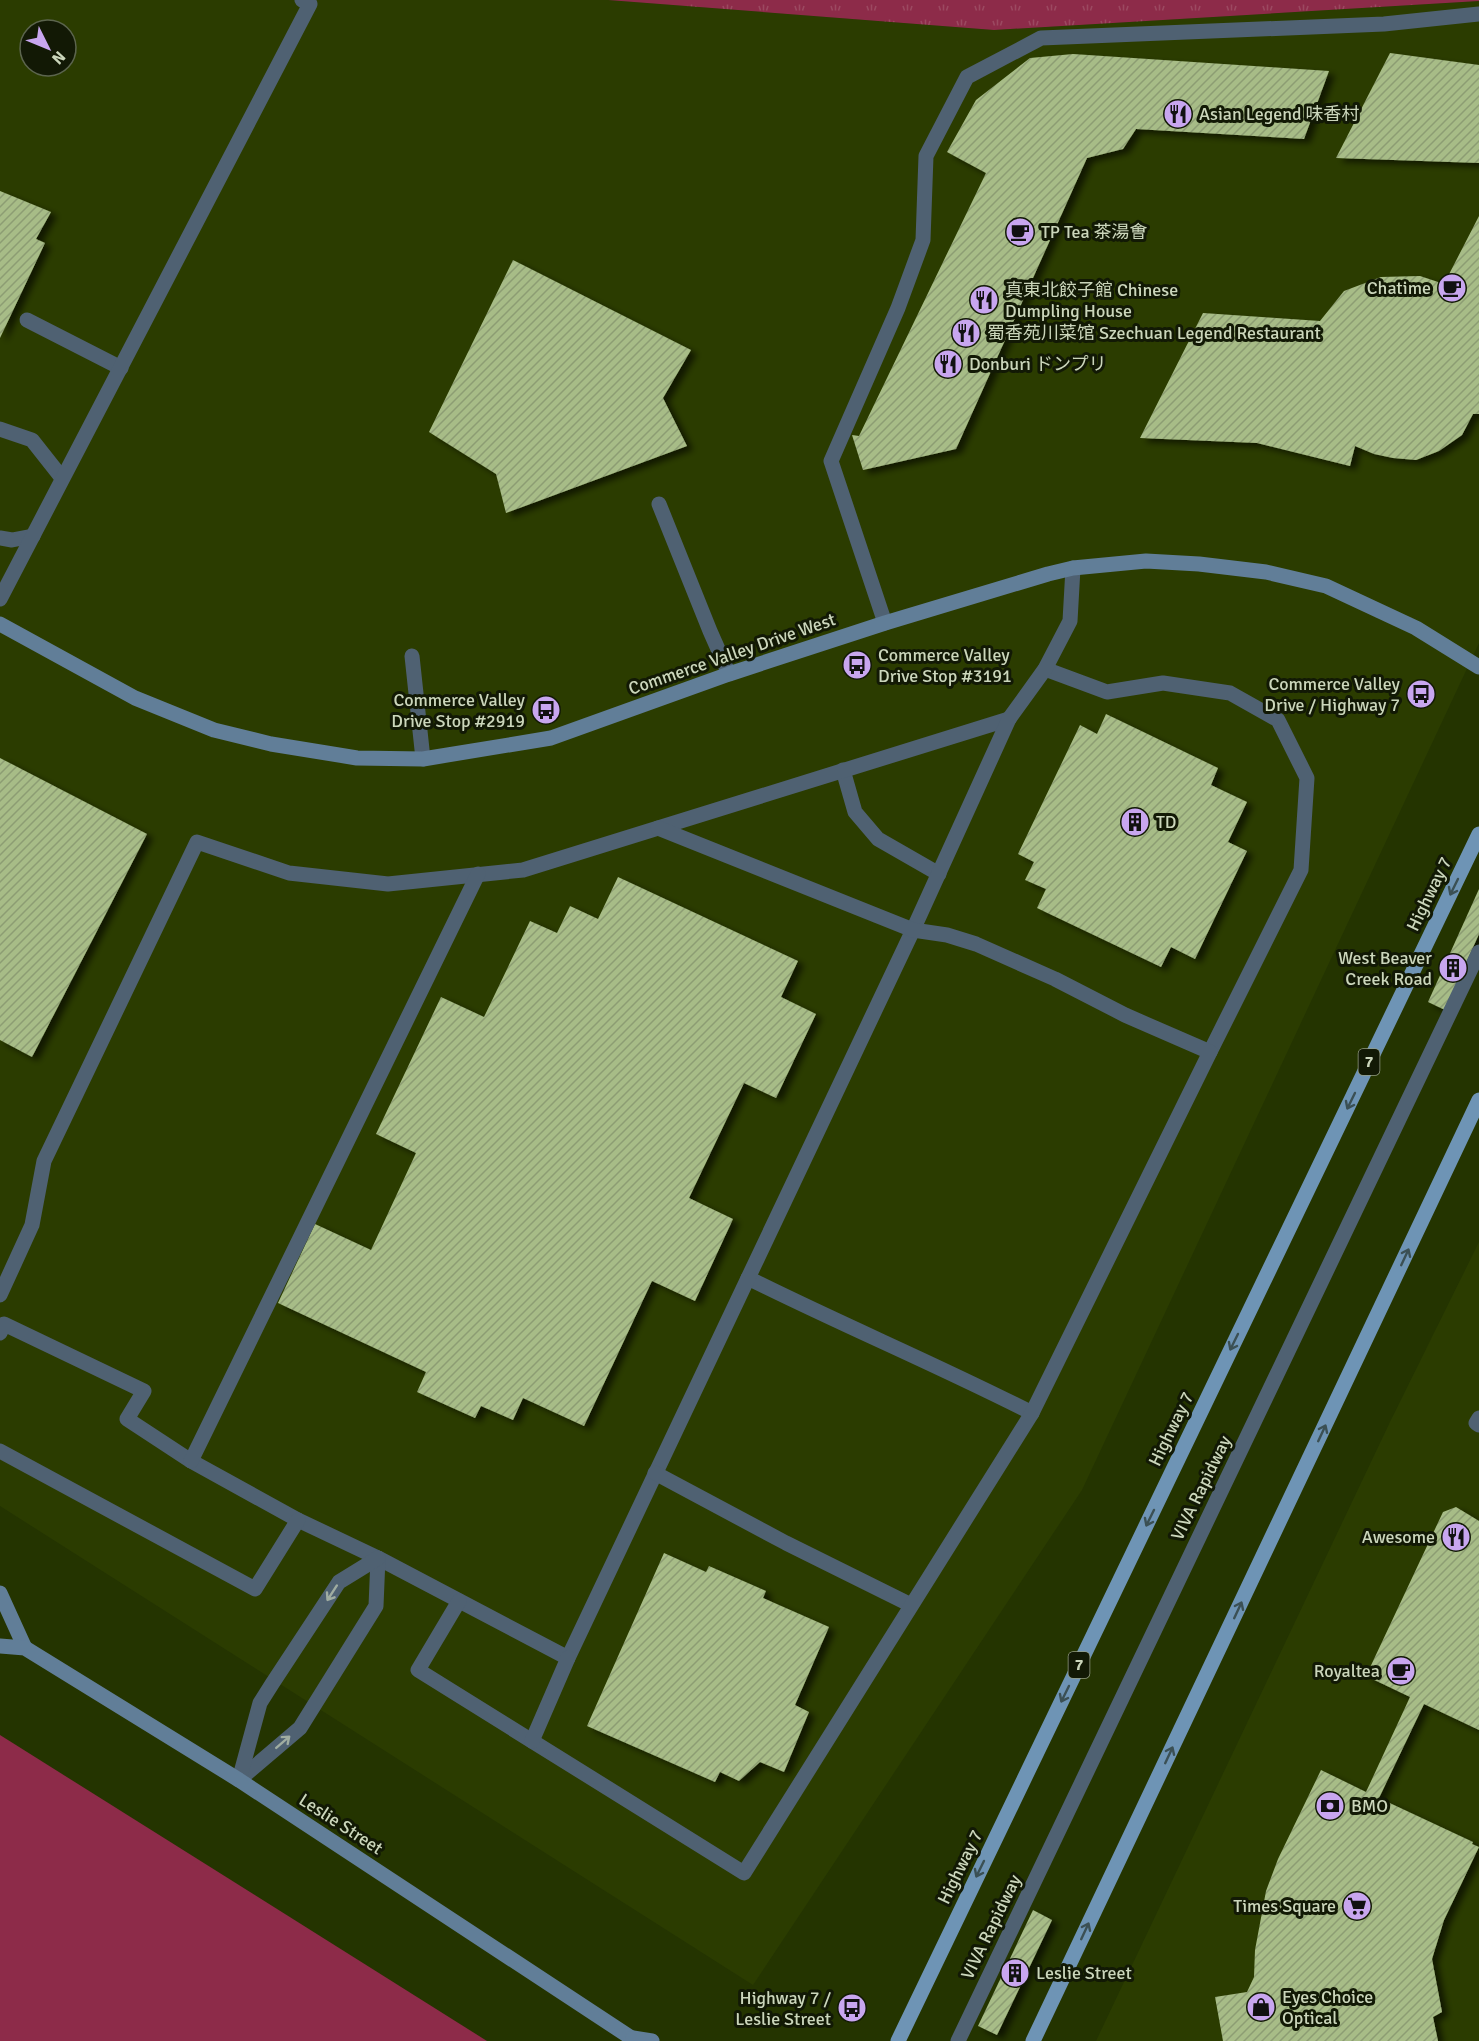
<svg xmlns="http://www.w3.org/2000/svg" width="1479" height="2041" font-family="Signika,'Noto Sans SC','Noto Sans JP',sans-serif">
	<style>
		.built { fill: #2b3c00; fill-rule: evenodd }
		.grass { fill: #8d2b49 }
		.park { fill: url(#park-tufts) }
		.building { fill: url(#building-hatch); filter: url(#shadow) }
		.lines { fill: none; stroke-linecap: round; stroke-linejoin: round }
		.lane { stroke: #4f6172; stroke-width: 15 }
		.secondary { stroke: #617e98; stroke-width: 15 }
		.primary { stroke: #6e94b5; stroke-width: 15 }
		.oneway { stroke: #3b5054 }
		.oneway2 { stroke: #a0ada1 }
		.labels { text-anchor: middle; dominant-baseline: central; stroke-width: 6; stroke-linejoin: round; paint-order: stroke }
		.shield { fill: #121905; stroke: #949d84; stroke-width: 1.5 }
		.shield-label { font-size: 16px; font-weight: bold; fill: #cbd6bb }
		.poi-label { font-size: 18px; fill: #cbd6bb; stroke: #121905; text-anchor: start }
		.street-label { font-size: 18px; fill: #cbd6bb; stroke: #121905 }
	</style>
	<defs>
		<pattern id="park-tufts" width="24" height="20" patternUnits="userSpaceOnUse" patternTransform="scale(1.5)"><rect width="24" height="20" fill="#8d2b49"/><path d="M3 7l-1-3M5 7V3M7 7l1-3M15 17l-1-3M17 17v-4M19 17l1-3" fill="none" stroke="#9c4961"/></pattern>
		<pattern id="building-hatch" width="6" height="6" patternUnits="userSpaceOnUse" patternTransform="scale(1.5)"><rect width="6" height="6" fill="#a7bc87"/><path d="M-1 1l2-2M0 6l6-6M5 7l2-2" fill="none" stroke="#8c9d73"/></pattern>
		<filter id="shadow"><feDropShadow dx="6" dy="4" stdDeviation="3" flood-color="#0009"/></filter>
	</defs>
	<rect width="100%" height="100%" fill="#243400"/>
	<g class="built">
		<path d="M0,0h608l386,30 485,-29v642l-397,847 -329,495 -753,-479zM30,30h36v36h-36z"/>
		<path d="M1479,1242v799h-383l294,-619z"/>
	</g>
	<path class="grass" d="M0,1735l487,306h-487z"/>
	<path class="park" d="M608,0h871v1l-485,29z"/>
	<g class="building">
		<path d="M1390,53l89,12v98l-143,-5z"/>
		<path d="M1073,54l256,17 -25,68 -168,-10 -13,20 -36,9 -131,291 -93,21 -11,-35 7,1 127,-263 -39,-21 29,-52 54,-42z"/>
		<path d="M0,191l51,21 -15,27 9,4 -45,95z"/>
		<path d="M1479,216v198h-6l-11,21 -23,16 -23,9 -23,-2 -19,-4 -19,-8 -5,20 -93,-23 -117,-5 63,-125 117,8 24,-30 37,-14 39,-1 24,8z"/>
		<path d="M513,260l178,90 -28,48 24,48 -181,67 -10,-39 -67,-42z"/>
		<path d="M1106,714l112,54 -7,17 36,17 -19,40 19,9 -52,108 -24,-12 -10,20 -124,-59 9,-19 -21,-9 9,-18 -16,-8 62,-129 17,9z"/>
		<path d="M0,758l147,76 -115,223 -32,-17z"/>
		<path d="M618,877l180,84 -17,36 35,17 -40,84 -32,-15 -55,115 44,21 -38,82 -43,-20 -68,145 -61,-28 -10,22 -32,-14 -6,12 -58,-26 9,-20 -148,-69 37,-79 56,26 45,-97 -40,-19 65,-137 43,20 46,-96 27,12 13,-27 28,13z"/>
		<path d="M1479,889v45l-34,76 -17,-8z"/>
		<path d="M1456,1507l23,14v209l-55,-26 -45,94 94,44 -1,2 7,3 -35,73 -12,39 10,53 -9,5 5,24h-215l-8,-44 32,-5 7,-15 1,-27 11,-59 12,-32 43,-89 45,22 44,-95 -44,-21 77,-164z"/>
		<path d="M664,1553l42,19 3,-6 57,25 -3,7 66,29 -34,78 14,7 -25,60 -24,-10 -21,19 -19,-9 -5,10 -128,-56z"/>
		<path d="M1033,1910l19,10 -55,115 -19,-9z"/>
	</g>
	<g class="lines">
		<g class="lane">
			<path d="M27,320l94,48"/>
			<path d="M0,429l32,11 30,38"/>
			<path d="M659,504l51,127 19,43"/>
			<path d="M0,538l12,2 21,-4"/>
			<path d="M0,599l310,-595 -8,-4"/>
			<path d="M885,623l-54,-162 67,-153 25,-68 3,-84 41,-79 74,-39 343,-14 95,-10"/>
			<path d="M412,656l11,103"/>
			<path d="M1045,669l62,23 56,-9 67,10 48,27 29,58 -6,92 -91,182"/>
			<path d="M843,770l12,42 23,27 61,35"/>
			<path d="M748,1278c94,47 190,87 284,135"/>
			<path d="M0,1295l32,-70 12,-64 153,-319 92,31 99,11 135,-14 486,-151"/>
			<path d="M0,1333l4,-9 140,67 -17,28 64,42 107,59 80,38 190,100 345,-728 96,-211 36,-50 25,-48 3,-53"/>
			<path d="M1479,1418l-3,5 3,2"/>
			<path d="M0,1451l255,138 43,-69"/>
			<path d="M191,1461l287,-587"/>
			<path d="M655,1473l131,70 125,62"/>
			<path d="M459,1601l-41,69 326,203 288,-460 178,-361 -85,-37 -70,-36 -79,-35 -29,-9 -34,-5 -255,-102"/>
			<path d="M532,1741l36,-83"/>
			<path d="M239,1780l61,-52 76,-122 2,-48"/>
			<path d="M239,1780l21,-77 12,-19 67,-102 39,-24"/>
			<path d="M958,2041l521,-1089"/>
		</g>
		<g class="secondary">
			<path d="M0,624l135,74 79,32 57,14 86,14 66,1 128,-21 178,-64 156,-51 163,-49 25,-6 73,-7 53,3 67,8 60,14 90,42 63,39"/>
			<path d="M0,1593l25,55"/>
			<path d="M0,1646l25,2 214,132 397,261"/>
			<path d="M633,2038l19,3"/>
		</g>
		<g class="primary">
			<path d="M898,2041l581,-1207"/>
			<path d="M1033,2041l446,-941"/>
		</g>
	</g>
	<defs><path id="oneway-shaft" d="M-6 0H5M1.5-3L5.5 0L1.5 3" fill="none" stroke-width="1.6" stroke-linecap="round" stroke-linejoin="round" transform="scale(1.5)"/></defs>
	<g class="oneway">
		<use href="#oneway-shaft" transform="translate(1454 887) rotate(116)"/>
		<use href="#oneway-shaft" transform="translate(1351 1101) rotate(116)"/>
		<use href="#oneway-shaft" transform="translate(1405 1257) rotate(-65)"/>
		<use href="#oneway-shaft" transform="translate(1234 1342) rotate(116)"/>
		<use href="#oneway-shaft" transform="translate(1322 1433) rotate(-65)"/>
		<use href="#oneway-shaft" transform="translate(1150 1518) rotate(116)"/>
		<use href="#oneway-shaft" transform="translate(1238 1610) rotate(-65)"/>
		<use href="#oneway-shaft" transform="translate(1065 1694) rotate(116)"/>
		<use href="#oneway-shaft" transform="translate(1169 1755) rotate(-65)"/>
		<use href="#oneway-shaft" transform="translate(980 1869) rotate(116)"/>
		<use href="#oneway-shaft" transform="translate(1085 1931) rotate(-65)"/>
	</g>
	<g class="oneway2">
		<use href="#oneway-shaft" transform="translate(332 1593) rotate(123)"/>
		<use href="#oneway-shaft" transform="translate(283 1742) rotate(-41)"/>
	</g>
	<defs>
		<g id="restaurant-disc" transform="scale(1.5)"><circle r="9.5" fill="#c8a6ef" stroke="#121905"/><path d="M-5-6h1v4h1v-4h1v4h1v-4h1v5L-1.5 .5V6h-2V.5L-5-1ZM5-6V6H3V1.5H1.5Q1.5-4 5-6Z" fill="#111"/></g>
		<g id="cafe-disc" transform="scale(1.5)"><circle r="9.5" fill="#c8a6ef" stroke="#121905"/><path d="M-5.5-4.5H6V0H3Q3 3.5 0 3.5H-2.5Q-5.5 3.5-5.5 0ZM3-3.2v2h1.7v-2ZM-6 4.5H4V6H-6Z" fill="#111"/></g>
		<g id="bus-disc" transform="scale(1.5)"><circle r="9.5" fill="#c8a6ef" stroke="#121905"/><path d="M-5-6H5V4H4V6H2V4H-2V6H-4V4H-5ZM-3.5-4V0h7V-4ZM-3.5 1.2v1.5H-2V1.2ZM2 1.2v1.5H3.5V1.2Z" fill="#111"/></g>
		<g id="building-disc" transform="scale(1.5)"><circle r="9.5" fill="#c8a6ef" stroke="#121905"/><path d="M-4-6H4V6H1V3H-1V6H-4ZM-2.5-4.3h1.7v1.8h-1.7ZM.8-4.3h1.7v1.8H.8ZM-2.5-1h1.7V.8h-1.7ZM.8-1h1.7V.8H.8Z" fill="#111"/></g>
		<g id="bank-disc" transform="scale(1.5)"><circle r="9.5" fill="#c8a6ef" stroke="#121905"/><path d="M-6-4H6V4H-6ZM0-2.3a2.3 2.3 0 1 0 0 4.6a2.3 2.3 0 1 0 0-4.6Z" fill="#111"/></g>
		<g id="supermarket-disc" transform="scale(1.5)"><circle r="9.5" fill="#c8a6ef" stroke="#121905"/><path d="M-6-5.5h2.5l.6 2H6L4.5 2H-2.5L-4.4-4H-6ZM-1.5 3.2a1.3 1.3 0 1 0 .1 0ZM3 3.2a1.3 1.3 0 1 0 .1 0Z" fill="#111"/></g>
		<g id="shop-disc" transform="scale(1.5)"><circle r="9.5" fill="#c8a6ef" stroke="#121905"/><path d="M-5-2.5h2.3a2.7 3.5 0 0 1 5.4 0H5L5.5 6h-11ZM-1.5-2.5h3a1.5 2.3 0 0 0-3 0Z" fill="#111"/></g>
	</defs>
	<g fill-rule="evenodd">
		<use href="#restaurant-disc" x="1178" y="114"/>
		<use href="#cafe-disc" x="1020" y="232"/>
		<use href="#cafe-disc" x="1452" y="288"/>
		<use href="#restaurant-disc" x="984" y="300"/>
		<use href="#restaurant-disc" x="966" y="333"/>
		<use href="#restaurant-disc" x="948" y="364"/>
		<use href="#bus-disc" x="857" y="665"/>
		<use href="#bus-disc" x="1421" y="694"/>
		<use href="#bus-disc" x="546" y="710"/>
		<use href="#building-disc" x="1135" y="822"/>
		<use href="#building-disc" x="1453" y="968"/>
		<use href="#restaurant-disc" x="1456" y="1537"/>
		<use href="#cafe-disc" x="1401" y="1671"/>
		<use href="#bank-disc" x="1330" y="1806"/>
		<use href="#supermarket-disc" x="1357" y="1906"/>
		<use href="#building-disc" x="1015" y="1973"/>
		<use href="#shop-disc" x="1261" y="2007"/>
		<use href="#bus-disc" x="852" y="2008"/>
	</g>
	<g class="labels">
		<g class="shield">
			<rect x="1358.5" y="1049" width="21" height="26" rx="4.5"/>
			<rect x="1068.5" y="1652" width="21" height="26" rx="4.5"/>
		</g>
		<g class="shield-label">
			<text x="1369" y="1062">7</text>
			<text x="1079" y="1665">7</text>
		</g>
		<g class="poi-label">
			<text x="1199" y="114">Asian Legend 味香村</text>
			<text x="1041" y="232">TP Tea 茶湯㑹</text>
			<text x="1431" y="288" text-anchor="end">Chatime</text>
			<text x="1005" y="290">真東北餃子館 Chinese<tspan x="1005" dy="21">Dumpling House</tspan></text>
			<text x="987" y="333">蜀香苑川菜馆 Szechuan Legend Restaurant</text>
			<text x="969" y="364">Donburi ドンプリ</text>
			<text x="878" y="655">Commerce Valley<tspan x="878" dy="21">Drive Stop #3191</tspan></text>
			<text x="1400" y="684" text-anchor="end">Commerce Valley<tspan x="1400" dy="21">Drive / Highway 7</tspan></text>
			<text x="525" y="700" text-anchor="end">Commerce Valley<tspan x="525" dy="21">Drive Stop #2919</tspan></text>
			<text x="1156" y="822">TD</text>
			<text x="1432" y="958" text-anchor="end">West Beaver<tspan x="1432" dy="21">Creek Road</tspan></text>
			<text x="1435" y="1537" text-anchor="end">Awesome</text>
			<text x="1380" y="1671" text-anchor="end">Royaltea</text>
			<text x="1351" y="1806">BMO</text>
			<text x="1336" y="1906" text-anchor="end">Times Square</text>
			<text x="1036" y="1973">Leslie Street</text>
			<text x="1282" y="1997">Eyes Choice<tspan x="1282" dy="21">Optical</tspan></text>
			<text x="831" y="1998" text-anchor="end">Highway 7 /<tspan x="831" dy="21">Leslie Street</tspan></text>
		</g>
		<g class="street-label">
			<text transform="translate(732 654) rotate(-19)">Commerce Valley Drive West</text>
			<text transform="translate(1429 894) rotate(-64)">Highway 7</text>
			<text transform="translate(1171 1429) rotate(-64)">Highway 7</text>
			<text transform="translate(1201 1488) rotate(-64)">VIVA Rapidway</text>
			<text transform="translate(341 1824) rotate(33)">Leslie Street</text>
			<text transform="translate(960 1867) rotate(-64)">Highway 7</text>
			<text transform="translate(991 1927) rotate(-64)">VIVA Rapidway</text>
		</g>
	</g>
	<g transform="translate(48 48) rotate(133)"><circle r="28" fill="#121905" stroke="#5c654e" stroke-width="1.5"/>
	<path d="M0-4.5L10 22L0 15L-10 22Z" fill="#c8a6ef"/>
	<text y="-9" font-size="16" font-weight="bold" text-anchor="middle" fill="#cbd6bb">N</text>
	</g>
</svg>
